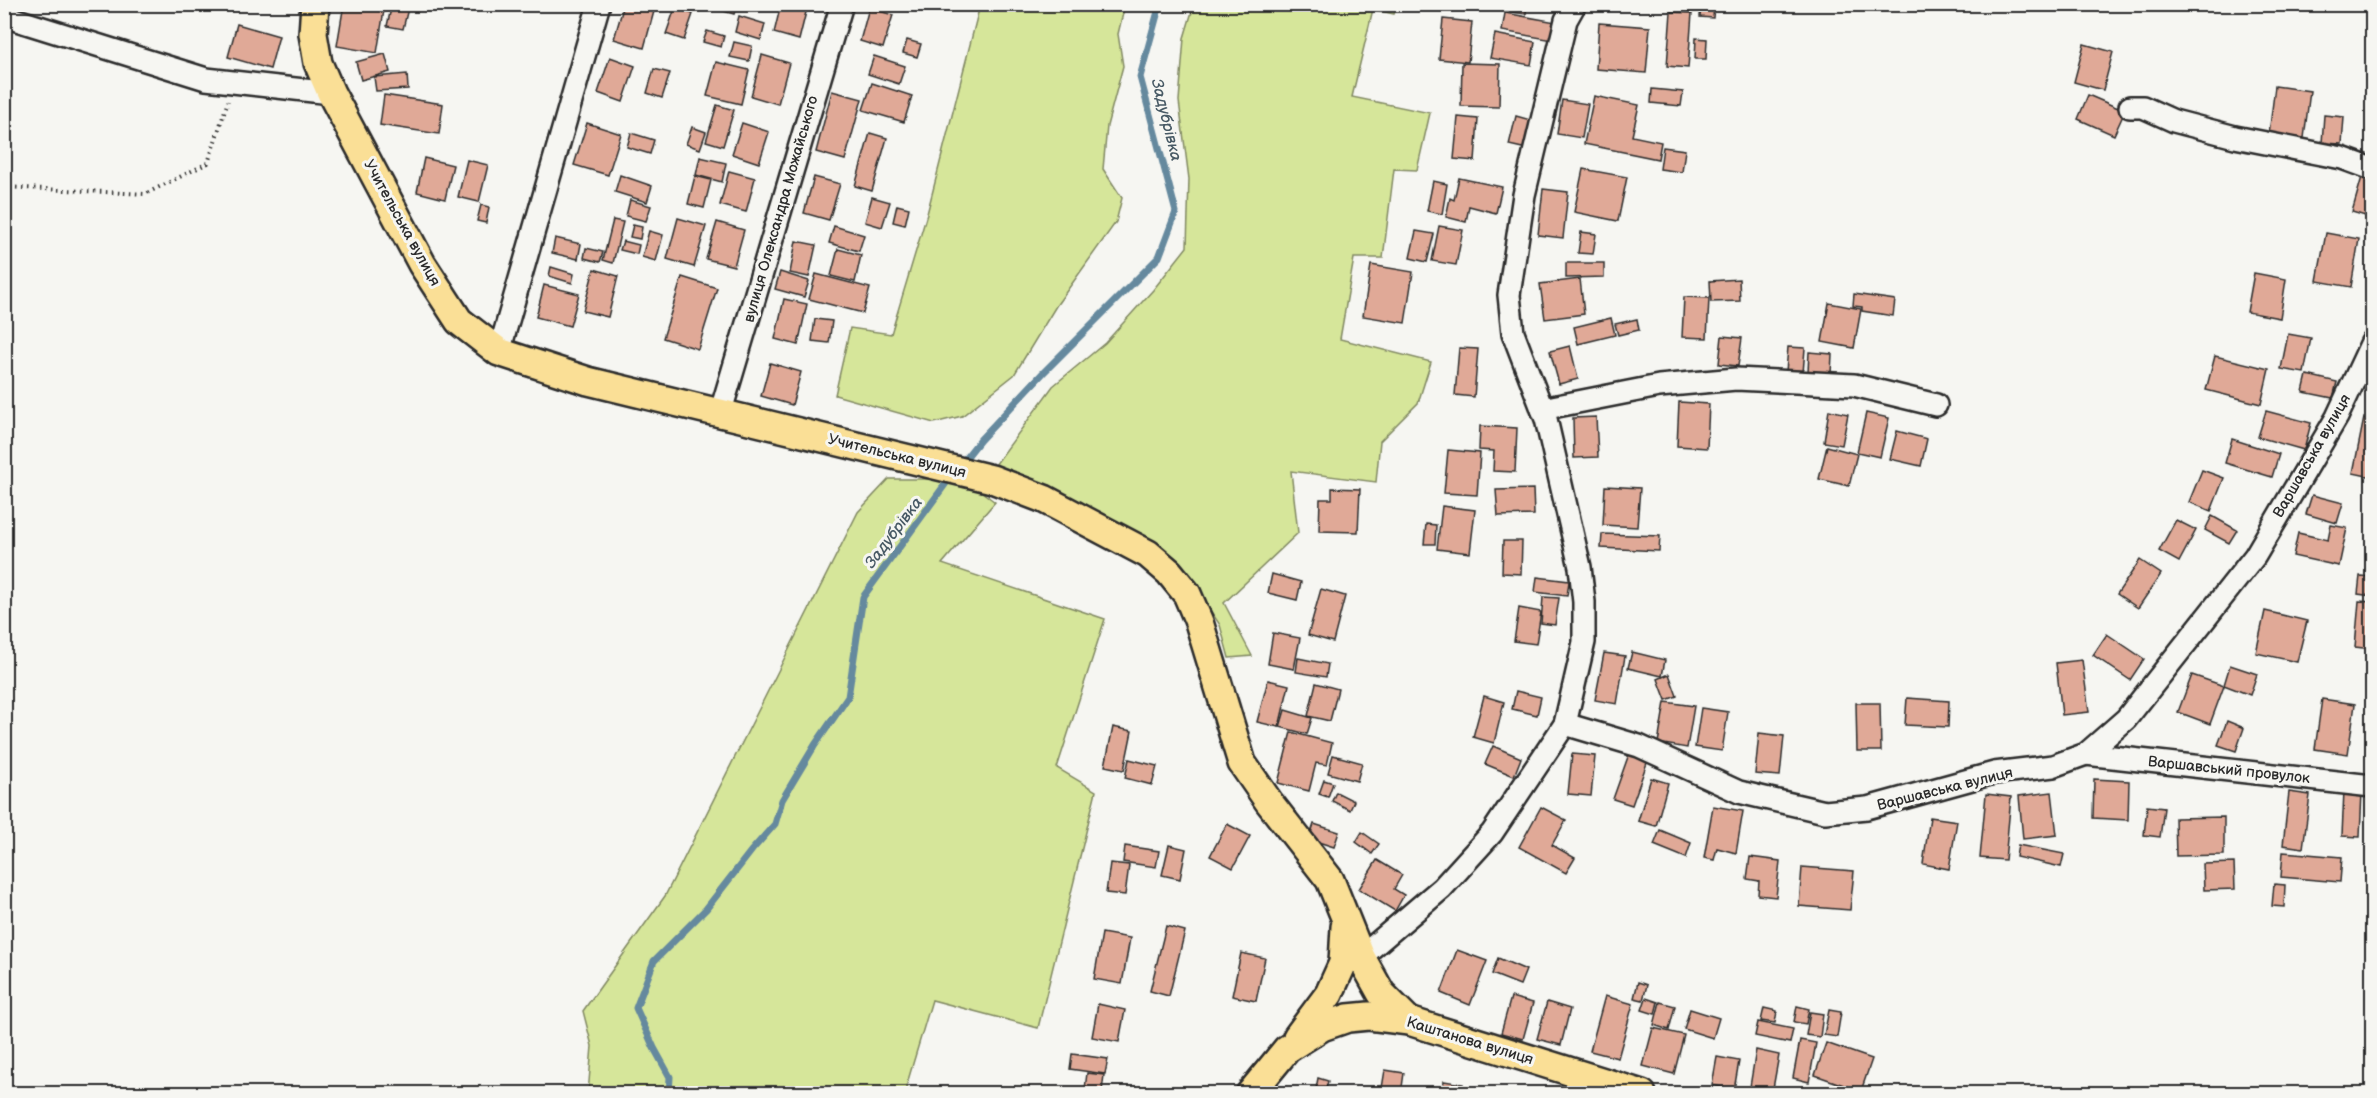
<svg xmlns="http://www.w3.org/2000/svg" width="2377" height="1098" font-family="'Balsamiq Sans',sans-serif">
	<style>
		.green { fill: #d6e69a; stroke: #808862; stroke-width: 1.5 }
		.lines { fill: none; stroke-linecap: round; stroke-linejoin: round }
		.stream { stroke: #65899e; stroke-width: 7 }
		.building { fill: #e0a997; stroke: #2b2b2b; stroke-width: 1.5 }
		.minor-casing { stroke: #2b2b2b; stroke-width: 26 }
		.major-casing { stroke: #2b2b2b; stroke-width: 32 }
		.path { stroke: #2b2b2b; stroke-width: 4; stroke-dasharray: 1.5 4.5; stroke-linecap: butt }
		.minor { stroke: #f6f6f2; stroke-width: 21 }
		.major { stroke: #fadf96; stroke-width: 27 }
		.labels { text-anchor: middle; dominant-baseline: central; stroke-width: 6; stroke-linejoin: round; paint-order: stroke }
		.street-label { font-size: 15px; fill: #2b2b2b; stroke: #f6f6f2 }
		.water-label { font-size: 16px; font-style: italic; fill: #485a65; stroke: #f6f6f2 }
	</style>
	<rect width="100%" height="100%" fill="#f6f6f2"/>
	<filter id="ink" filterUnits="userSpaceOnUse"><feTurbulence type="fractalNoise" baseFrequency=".0167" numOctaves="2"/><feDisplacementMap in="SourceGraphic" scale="12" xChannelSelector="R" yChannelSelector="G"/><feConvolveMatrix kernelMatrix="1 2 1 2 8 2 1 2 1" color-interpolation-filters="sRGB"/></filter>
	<g filter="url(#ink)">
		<g class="green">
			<path d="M980,5h145l-7,29 5,32 -16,60 -4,43 19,29 -6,24 -60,84 -42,69 -52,41 -28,7 -99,-28 15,-67 41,6 36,-120z"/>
			<path d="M1194,5h203l-3,9 -21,-5 -21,88 78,16 -13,57 -23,-1 -11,89h-29l-14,81 91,23 -13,41 -38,38 -4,41 -85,-11 7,62 -74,70 28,53 -23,2 -9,-33 -23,-35 -207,-118 63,-86 52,-43 48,-53 34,-43 2,-68 -10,-78 5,-63z"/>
			<path d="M889,479h40l44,6 22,17 -53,62 163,55 -48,149 39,23 -58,237 -106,-28 -26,87 7,6 -325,1 4,-48 -9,-35 82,-115 193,-384z"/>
		</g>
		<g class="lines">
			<g class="stream">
				<path d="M961,464l19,-24 63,-67 116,-116 17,-45 -36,-135 20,-73"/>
				<path d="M669,1094l1,-17 -16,-29 -18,-40 18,-47 52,-52 46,-59 23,-26 7,-24 33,-55 33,-48 15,-100 89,-122"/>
			</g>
		</g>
		<g class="building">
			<path d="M344,4h41l-8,49 -40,-7z"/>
			<path d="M392,4h17l-6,25 -16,-3z"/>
			<path d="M624,4h32l-12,44 -30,-9z"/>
			<path d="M722,4h15l-3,10 -14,-4z"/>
			<path d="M781,4h27l-9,36 -25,-7z"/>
			<path d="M1506,4h21l-1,10 -21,-3z"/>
			<path d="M1701,4l13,1 -1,13 -13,-1z"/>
			<path d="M675,8l18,6 -9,26 -18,-6z"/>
			<path d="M869,8l24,7 -10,33 -23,-7z"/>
			<path d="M1671,12l21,1 -4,55 -21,-2z"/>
			<path d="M1505,13l51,9 -3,18 -51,-9z"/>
			<path d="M739,16l26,8 -4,16 -26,-8z"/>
			<path d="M1443,19l29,3 -4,40 -29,-3z"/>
			<path d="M1599,23l51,4 -4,46 -50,-4z"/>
			<path d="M237,24l42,12 -9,33 -42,-12z"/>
			<path d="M707,31l17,5 -3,11 -18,-5z"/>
			<path d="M1495,34l40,8 -4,23 -41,-7z"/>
			<path d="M1696,38l11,1 -1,20h-11z"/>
			<path d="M907,40l14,4 -4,13 -14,-4z"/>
			<path d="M734,42l18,4 -3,15 -19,-4z"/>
			<path d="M2084,44l29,8 -10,38 -29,-8z"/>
			<path d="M385,54l5,18 -29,8 -5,-18z"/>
			<path d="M762,55l27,8 -11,41 -27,-8z"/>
			<path d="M874,56l31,10 -6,18 -31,-10z"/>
			<path d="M610,57l25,9 -12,36 -25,-9z"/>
			<path d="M716,62l33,8 -8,34 -34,-8z"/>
			<path d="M1462,63l38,1 -1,43 -38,-1z"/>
			<path d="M654,69l16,4 -8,25 -15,-5z"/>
			<path d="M407,74l1,15 -32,2 -2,-14z"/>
			<path d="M872,83l40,13 -8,26 -41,-12z"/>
			<path d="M2275,86l35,5 -6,47 -35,-4z"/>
			<path d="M1652,89l31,3 -2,14 -30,-3z"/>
			<path d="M832,91l30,8 -17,61 -29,-8z"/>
			<path d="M384,95l59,9 -4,30 -59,-9z"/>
			<path d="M2088,95l37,16 -11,24 -36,-16z"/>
			<path d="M1594,96l45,9 -7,31 29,6 -3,17 -74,-15z"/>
			<path d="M1562,100l26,4 -6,34 -25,-4z"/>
			<path d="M717,105l17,5 -11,36 -17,-5z"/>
			<path d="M2324,115l20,2 -2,27 -20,-1z"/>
			<path d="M1516,116l18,5 -7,28 -18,-4z"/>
			<path d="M1458,117l20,2 -3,42 -21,-2z"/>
			<path d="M587,123l34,11 -13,41 -34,-10z"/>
			<path d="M742,123l27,9 -10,31 -27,-9z"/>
			<path d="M692,127l14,5 -6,17 -14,-5z"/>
			<path d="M631,133l23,7 -4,14 -23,-7z"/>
			<path d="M870,133l17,5 -15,53 -17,-5z"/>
			<path d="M1663,147l22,3 -3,22 -22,-3z"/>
			<path d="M700,157l26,6 -4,19 -26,-7z"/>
			<path d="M424,158l29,7 -8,34 -28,-7z"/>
			<path d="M467,160l21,5 -9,37 -21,-5z"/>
			<path d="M1583,169l44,8 -9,44 -44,-9z"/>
			<path d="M729,171l26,7 -9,34 -26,-7z"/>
			<path d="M620,175l32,11 -5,16 -32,-10z"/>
			<path d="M695,176l16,4 -7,28 -16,-4z"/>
			<path d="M814,177l26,7 -11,36 -25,-7z"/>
			<path d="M2362,177l10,3v38l-20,-6z"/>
			<path d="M1459,178l43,9 -6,26 -27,-7 -3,16 -20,-5 4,-19 4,2z"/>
			<path d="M1433,181l14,3 -5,30 -15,-3z"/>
			<path d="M1543,189l25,3 -5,46 -25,-3z"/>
			<path d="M872,197l18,5 -8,25 -17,-5z"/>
			<path d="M630,200l21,6 -5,15 -20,-5z"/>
			<path d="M481,205l8,2 -3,16 -9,-2z"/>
			<path d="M897,205l12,3 -4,17 -12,-3z"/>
			<path d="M678,218l28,8 -12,41 -27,-8z"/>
			<path d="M613,220l10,2 -10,41 -10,-3z"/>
			<path d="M717,222l27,8 -10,36 -28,-7z"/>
			<path d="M633,225l9,2 -2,12 -10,-2z"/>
			<path d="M834,226l30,9 -5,16 -30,-8z"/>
			<path d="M1439,226l24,4 -7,35 -24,-4z"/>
			<path d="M649,231l14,4 -7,26 -14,-4z"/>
			<path d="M1416,231l18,3 -7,28 -17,-4z"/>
			<path d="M1581,232l15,2 -3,20 -15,-1z"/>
			<path d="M2326,233l33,6 -8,48 -34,-6z"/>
			<path d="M555,238l26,6 -3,15 -26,-6z"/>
			<path d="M623,241l16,4 -2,9 -17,-4z"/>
			<path d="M796,241l20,4 -7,32 -19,-4z"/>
			<path d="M586,248l17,4 -3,10 -16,-4z"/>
			<path d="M838,249l23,6 -6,27 -24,-6z"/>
			<path d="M1566,263h38v14l-38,1z"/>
			<path d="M1371,265l42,7 -8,51 -42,-7z"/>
			<path d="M551,267l23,7 -2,9 -23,-7z"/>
			<path d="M594,269l24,7 -10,41 -25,-6z"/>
			<path d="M780,272l29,9 -5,16 -29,-8z"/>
			<path d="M2254,273l32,6 -6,39 -33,-6z"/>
			<path d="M816,274l54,14 -7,25 -54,-14z"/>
			<path d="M682,277l35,11 -19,61 -35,-11z"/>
			<path d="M1580,279l4,35 -39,5 -5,-35z"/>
			<path d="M1739,279l1,22 -29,1 -1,-21z"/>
			<path d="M544,285l35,9 -9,32 -34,-9z"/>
			<path d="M1854,294l41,6 -2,16 -31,-5v-4l-9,-1z"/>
			<path d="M1684,297l25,1 -2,40 -25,-1z"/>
			<path d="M784,299l23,5 -9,41 -23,-6z"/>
			<path d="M1829,303l32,6 -7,39 -32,-6z"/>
			<path d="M1611,318l4,17 -37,9 -4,-17z"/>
			<path d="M815,319l17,2 -3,22 -17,-2z"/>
			<path d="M1637,319l2,11 -21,5 -3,-11z"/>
			<path d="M2288,334l23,4 -7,35 -23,-4z"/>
			<path d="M1722,336l20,2 -4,28 -19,-2z"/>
			<path d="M1570,346l8,33 -19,5 -9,-33z"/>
			<path d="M1788,347l17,1 -2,25 -17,-1z"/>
			<path d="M1459,348l19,1 -4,48 -19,-2z"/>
			<path d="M1809,352l23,2 -1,20 -23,-2z"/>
			<path d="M2215,356l54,13 -8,35 -55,-14z"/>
			<path d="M770,363l31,9 -9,33 -31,-9z"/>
			<path d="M2307,375l30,7 -4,16 -30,-6z"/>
			<path d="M1679,402l30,2 -2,44 -30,-2z"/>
			<path d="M1829,410l19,4 -6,31 -18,-3z"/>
			<path d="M2266,411l45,12 -7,27 -46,-13z"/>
			<path d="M1866,413l23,5 -9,39 -23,-5z"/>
			<path d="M1596,417l2,40 -24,1 -1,-40z"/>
			<path d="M2364,418l8,2v57l-19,-4z"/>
			<path d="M1480,426l37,2 -2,44 -22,-1 1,-20 -15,-1z"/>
			<path d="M1897,431l30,8 -6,27 -31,-7z"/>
			<path d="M2232,439l47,15 -7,23 -47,-14z"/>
			<path d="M1827,446l30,8 -8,32 -30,-7z"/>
			<path d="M1448,450l32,3 -3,42 -33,-2z"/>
			<path d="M2202,470l22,8 -13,33 -22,-9z"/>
			<path d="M1605,486l35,2 -3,39 -34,-2z"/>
			<path d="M1332,488l28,1 -2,43 -39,-1 1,-32h12z"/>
			<path d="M1533,489l1,26 -36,1 -2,-26z"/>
			<path d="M2312,495l31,8 -6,20 -31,-9z"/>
			<path d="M1442,506l33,4 -5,43 -33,-4z"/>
			<path d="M2212,516l25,14 -8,13 -24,-13z"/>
			<path d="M2176,520l20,10 -17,32 -20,-11z"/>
			<path d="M1426,524l10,1 -1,19h-11z"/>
			<path d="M2331,525l16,3 -8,38 -46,-10 5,-23 30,7z"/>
			<path d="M1602,534l58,2 -1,15 -58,-3z"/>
			<path d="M1503,541h19l-1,33 -19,-1z"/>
			<path d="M2140,560l21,14 -23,34 -21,-14z"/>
			<path d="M1272,574l29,8 -4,18 -29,-7z"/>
			<path d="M2360,576l12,1v19l-14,-2z"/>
			<path d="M1537,577l32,4 -2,15 -32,-4z"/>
			<path d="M1321,589l24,7 -12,46 -25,-7z"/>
			<path d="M1543,597l16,1 -4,27 -14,-2z"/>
			<path d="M2359,601l13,1v47l-17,-2z"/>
			<path d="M1519,608l22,4 -5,32 -22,-3z"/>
			<path d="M2265,611l42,10 -10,41 -41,-9z"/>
			<path d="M1273,633l27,5 -6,31 -26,-5z"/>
			<path d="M2107,634l37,25 -14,21 -37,-25z"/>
			<path d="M1632,652l33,8 -3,16 -34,-8z"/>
			<path d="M1604,653l21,3 -8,48 -22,-4z"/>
			<path d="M1298,658l30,6 -2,13 -30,-5z"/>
			<path d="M2082,660l7,52 -27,3 -6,-52z"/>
			<path d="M2230,665l27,9 -7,21 -26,-10z"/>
			<path d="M1669,674l8,22 -11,4 -8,-21z"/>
			<path d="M2192,675l32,11 -14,38 -32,-12z"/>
			<path d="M1268,680l21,5 -10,42 -22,-5z"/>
			<path d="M1316,683l22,6 -8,32 -22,-5z"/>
			<path d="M1516,691l25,6 -4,18 -25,-6z"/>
			<path d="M1484,696l20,6 -10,41 -21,-6z"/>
			<path d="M1907,698l42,3 -1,26 -43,-2z"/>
			<path d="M2322,699l33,5 -7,50 -33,-5z"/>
			<path d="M1665,702l29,4 -7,42 -29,-5z"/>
			<path d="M1856,703h24l1,48h-24z"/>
			<path d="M1701,708l27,4 -6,39 -27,-4z"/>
			<path d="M1285,710l27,8 -5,16 -27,-7z"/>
			<path d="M2227,721l17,7 -8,23 -18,-6z"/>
			<path d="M1113,727l19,4 -8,39 -19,-4z"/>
			<path d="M1291,732l41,11 -5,22 -11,-2 -7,28 -31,-8z"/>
			<path d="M1759,733l25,3 -4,40 -25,-2z"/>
			<path d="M1493,746l28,12 -7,18 -29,-12z"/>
			<path d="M1572,754l23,2 -4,40 -23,-2z"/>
			<path d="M1629,754l19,6 -16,45 -19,-6z"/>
			<path d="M1333,755l29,8 -5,18 -29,-8z"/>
			<path d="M1129,759l28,7 -5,19 -27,-7z"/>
			<path d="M1651,778l17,5 -12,43 -18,-5z"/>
			<path d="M2094,779l35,2 -1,39 -35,-2z"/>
			<path d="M1324,780l9,3 -5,14 -9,-3z"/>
			<path d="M2344,790l18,1 -2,46 -18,-1z"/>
			<path d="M1336,792l18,9 -4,9 -18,-9z"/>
			<path d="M2052,792l5,43 -34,4 -4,-43z"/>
			<path d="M2289,792l21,3 -7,53 -20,-3z"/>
			<path d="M1986,794l25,3 -6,63 -25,-2z"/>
			<path d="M1713,806l30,5 -7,42 -19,-5 -3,12 -10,-2z"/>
			<path d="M2147,806l17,2 -4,29 -16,-2z"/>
			<path d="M1541,807l25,13 -14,25 23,13 -9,15 -47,-26z"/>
			<path d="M1930,817l27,4 -8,48 -26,-5z"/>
			<path d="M2224,817v38l-48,1 -1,-38z"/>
			<path d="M1227,824l23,12 -17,32 -23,-12z"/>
			<path d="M1314,824l25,8 -5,15 -25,-8z"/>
			<path d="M1660,830l31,13 -5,15 -32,-13z"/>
			<path d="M1362,832l17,12 -7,10 -16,-12z"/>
			<path d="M1169,845l17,4 -6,30 -18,-4z"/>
			<path d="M2018,845l46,9 -3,13 -45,-10z"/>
			<path d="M1125,846l34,5 -3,16 -33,-5z"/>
			<path d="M2283,852l59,5 -2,25 -59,-5z"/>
			<path d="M1750,857l30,4 -4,36 -18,-2 1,-14 -12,-2z"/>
			<path d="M1377,860l25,15 -8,14 10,6 -9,16 -36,-22z"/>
			<path d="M1110,863l19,2 -4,30 -19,-2z"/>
			<path d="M2234,863l1,26 -31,1 -1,-26z"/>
			<path d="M1802,867l52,4 -4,39 -51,-4z"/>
			<path d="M2274,884l11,1 -1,22 -12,-1z"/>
			<path d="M1166,926l19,5 -16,65 -19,-5z"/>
			<path d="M1102,933l28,5 -8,46 -28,-5z"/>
			<path d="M1457,950l30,11 -17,44 -29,-12z"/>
			<path d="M1241,953l24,5 -9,43 -24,-5z"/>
			<path d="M1498,958l28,12 -6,15 -28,-11z"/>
			<path d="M1638,982l9,3 -4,15 -9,-2z"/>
			<path d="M1605,996l28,8 -15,54 -28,-7z"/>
			<path d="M1511,997l22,6 -10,36 -22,-6z"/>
			<path d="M1646,998l12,4 -3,12 -13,-4z"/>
			<path d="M1547,1002l23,7 -9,36 -24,-6z"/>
			<path d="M1660,1002l15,4 -6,24 -15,-5z"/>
			<path d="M1098,1004l27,6 -6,32 -27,-5z"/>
			<path d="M1797,1006l12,3 -3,15 -12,-2z"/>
			<path d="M1764,1008l13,3 -2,12 -14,-2z"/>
			<path d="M1690,1009l29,9 -6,20 -29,-9z"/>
			<path d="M1829,1010l12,2 -4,25 -13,-2z"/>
			<path d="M1810,1012l13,2 -3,23 -14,-2z"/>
			<path d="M1758,1022l35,7 -3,14 -35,-7z"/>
			<path d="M1653,1028l31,7 -10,39 -31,-8z"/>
			<path d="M1800,1040l16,3 -7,39 -16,-4z"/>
			<path d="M1826,1043l46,16 -11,32 -46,-16z"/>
			<path d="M1756,1050l23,5 -7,39 -23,-1z"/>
			<path d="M1072,1054l36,5 -3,15 -35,-5z"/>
			<path d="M1717,1057l22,4 -5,29 -22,-5z"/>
			<path d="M1385,1070l19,3 -3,21h-20z"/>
			<path d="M1087,1073l17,2 -2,16 -17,-2z"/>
			<path d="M1318,1078l10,3 -3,13h-10z"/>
			<path d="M1444,1081l19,3 -2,10h-20z"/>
		</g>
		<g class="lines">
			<g class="minor-casing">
				<g id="minor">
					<path d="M4,16l202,63 125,14"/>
					<path d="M2130,107h13l31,14 61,16 107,21 30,11"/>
					<path d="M499,352l100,-348"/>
					<path d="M1542,409l117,-23 77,-7 118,6 82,20"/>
					<path d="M720,414l122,-410"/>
					<path d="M1565,724l74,22 100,46 86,20 42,-4 127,-35 59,-7 33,-12 40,-35 129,-163 82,-139 35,-75"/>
					<path d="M2086,754l286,32"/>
					<path d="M1361,957l81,-69 50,-55 73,-109 19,-82v-40l-4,-35 -34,-148 -33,-86 -4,-38 15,-100 42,-175 9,-16"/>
				</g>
			</g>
			<g class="major-casing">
				<g id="major">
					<path d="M315,4l-2,30 5,29 13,30 91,171 37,57 40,31 89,29 404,98 52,20 104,55 21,18 18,22 12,28 43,141 27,39 61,78 31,77 20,36 28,28"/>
					<path d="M1297,1037l32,-43 14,-31 2,-36"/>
					<path d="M1250,1094l37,-45 35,-22 26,-9 21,-2 40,5 233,73"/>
				</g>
			</g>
			<path class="path" d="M4,187l141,7 63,-31 20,-62"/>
			<use href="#minor" class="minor"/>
			<use href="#major" class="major"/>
		</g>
	</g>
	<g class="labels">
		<g class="street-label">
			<text transform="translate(781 209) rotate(-74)">вулиця Олександра Можайського</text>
			<text transform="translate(402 223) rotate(61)">Учительська вулиця</text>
			<text transform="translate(897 456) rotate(14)">Учительська вулиця</text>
			<text transform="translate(2312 456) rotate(-60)">Варшавська вулиця</text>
			<text transform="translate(2229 770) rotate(6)">Варшавський провулок</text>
			<text transform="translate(1945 789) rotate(-14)">Варшавська вулиця</text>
			<text transform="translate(1470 1041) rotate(17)">Каштанова вулиця</text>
		</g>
		<g class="water-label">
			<text transform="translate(1166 120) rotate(76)">Задубрівка</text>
			<text transform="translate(894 533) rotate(-53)">Задубрівка</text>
		</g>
	</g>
	<rect width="2377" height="1098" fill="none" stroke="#f6f6f2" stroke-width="24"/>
	<rect x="12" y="12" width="2353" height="1074" fill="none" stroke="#2b2b2b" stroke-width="2" filter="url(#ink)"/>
</svg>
